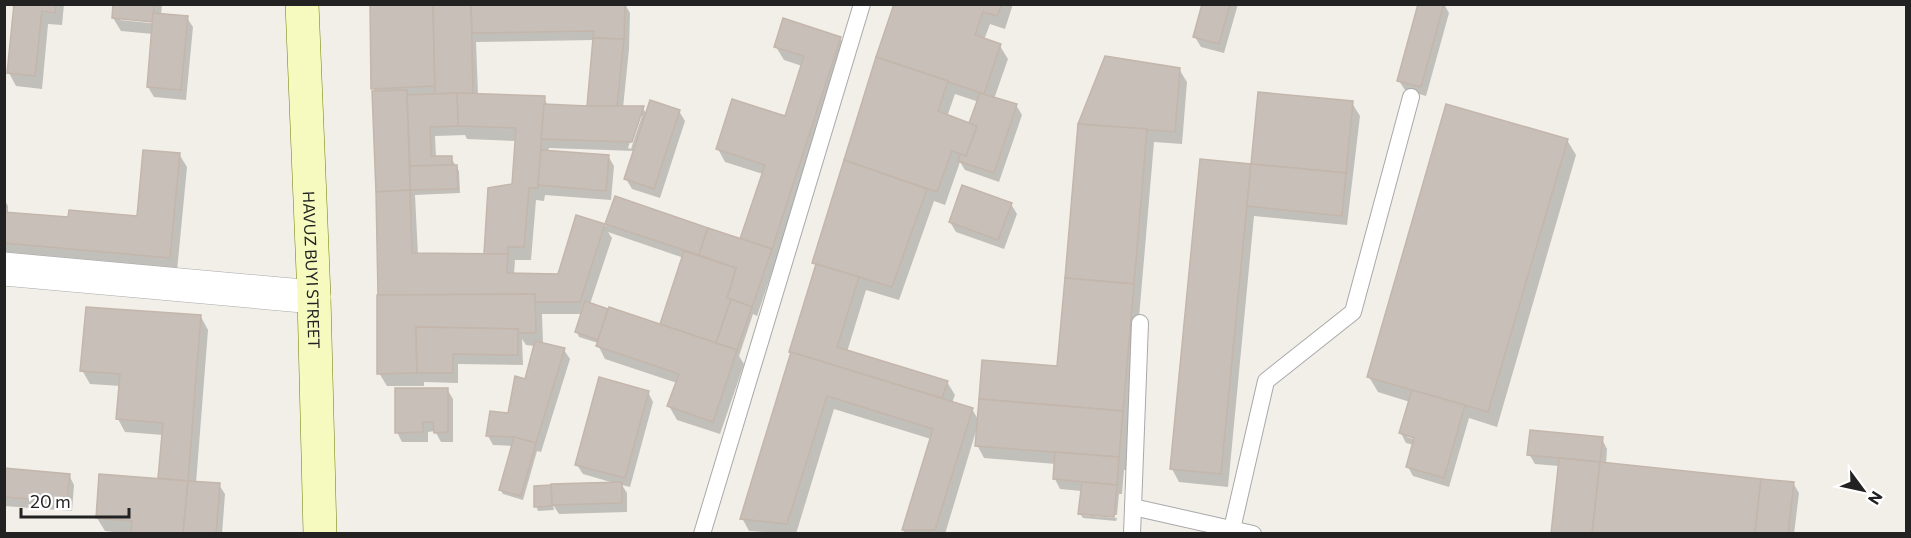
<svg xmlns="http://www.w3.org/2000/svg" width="1911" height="538" font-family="Commissioner,sans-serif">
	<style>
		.shadow { fill: #0003; fill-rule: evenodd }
		.building { fill: #c7bfb8; stroke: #c4b6ab; stroke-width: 1.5 }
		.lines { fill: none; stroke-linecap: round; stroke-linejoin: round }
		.service-casing { stroke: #a9a9a9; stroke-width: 18 }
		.minor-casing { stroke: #a9a9a9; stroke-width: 34 }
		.secondary-casing { stroke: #707d05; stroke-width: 34 }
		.service { stroke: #fff; stroke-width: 16 }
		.minor { stroke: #fff; stroke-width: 33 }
		.secondary { stroke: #f7fabf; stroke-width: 33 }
		.labels { text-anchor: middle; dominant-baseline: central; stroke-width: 4.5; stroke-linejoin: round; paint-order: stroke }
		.street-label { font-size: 16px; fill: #222; stroke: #fff }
	</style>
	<rect width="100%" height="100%" fill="#f2efe9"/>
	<g class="shadow">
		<path d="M4,4h60l-2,21 -14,-1 -6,65 -26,-3 -7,-13 6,-66z"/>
		<path d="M115,4h47l-1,11 26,3 6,9 -7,73 -32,-3 -6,-10 5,-53 -32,-3 -8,-13zM120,17l40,4v3l-40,-4z"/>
		<path d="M371,4h254l5,9 -1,36 -6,59h20l4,7 32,-4 6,10 -25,77 -28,-9 -6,-10 9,-28 -86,-3 -1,4 60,4 6,10 -3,34 -66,-5 -1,6 -8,-1 -5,60h-16l-1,14 45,1 18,-58 29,9 10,-28 126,43 21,-67 -38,-12 -7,-13 68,-31 16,-52 -18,-6 -8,-13 64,-9 7,13 -90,265 -4,-2 -14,42 5,8 -24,70 -43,-14 -8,-14 8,-23 -72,-24 -7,-14v-2l-19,-6 -2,-5 5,-18h-40l1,30 21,6 6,9 -29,93 -4,-1 -14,49 -20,-6 -3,-5 13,-43 -20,-1 -5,-9 21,-22 17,-33 9,-35 -9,-1 -4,-6 1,26 -65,-1v19l-34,-1v4h-37l-8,-13 -3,-280 -3,-5zM594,40l-6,67 -40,-1 -4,-8 -66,-3 -2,-53zM639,116h3l-11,33 -3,-1zM465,135l2,4 49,2 -3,44 -27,71 -68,-1 -3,-60 45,-2 -1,-22 -8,-13h-15l-1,-22zM608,232l76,26 -23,68 -71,-22 22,-66z"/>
		<path d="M896,4h117l-8,25 -15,-5 -6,16 16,6 8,13 -14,40 22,6 6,10 -23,67 -34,-12 -5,-8 -15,43 -11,-4 -35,99 -33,-10 -19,62 100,30 8,13 -3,8 20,6 7,12 80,-54 21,-243 99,-55 8,13 -5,62 -28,-2 -28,328h-2l-2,24h-3l-2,21 -36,-3v3l-1,-2 2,-22 -22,-2 -5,-10 1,-15 -72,-6 -7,-13 -1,-14 -31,103h-40l-2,-4 28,-91 -97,-30 -38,125 -47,-3 -7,-13 75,-251 -3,-4zM955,94l24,8 -9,23 -23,-8z"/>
		<path d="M1204,4h34l-14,49 -23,-6 -6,-10z"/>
		<path d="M1420,4h24l5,9 -23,83 -21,-6 -6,-9z"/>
		<path d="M1352,103l8,13 -13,109 -93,-9 -26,271 -49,-5 -7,-13 29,-308 51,5z"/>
		<path d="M1567,140l9,15 -79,272 -28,-9 -20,69 -36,-11 -5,-9 6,-22 -8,-2 -5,-10 9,-31 -32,-10 -9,-15zM1407,434l14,7 -14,-4z"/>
		<path d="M179,154l8,13 -10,104 -169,-15 -4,-4v-53l4,7v8l62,5 69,-1z"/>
		<path d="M1011,204l6,10 -13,35 -48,-17 -6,-10z"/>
		<path d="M201,317l7,13 -12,153 23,2 6,9 -3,40h-90l-27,-3 -8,-13 63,-38 3,-45 -38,-3 -7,-13 3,-33 -31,-2 -8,-14z"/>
		<path d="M447,389l6,10v43h-12l-6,-11 -7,1v10h-26l-5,-10z"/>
		<path d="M648,392l5,10 -23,85 -8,-2 5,8v19l-68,2 -6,-9 1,5 -16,1 -2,-5 -1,-18 79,-5 -31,-9 -6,-9z"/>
		<path d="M1602,439l5,10 -1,15 187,19 6,10 -5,41h-242l7,-68 -24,-2 -6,-10z"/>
		<path d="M4,470l65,5 5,10 -2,26 -68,-5z"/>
		<path d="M1081,515l36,3 -1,3 -33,-3z"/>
	</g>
	<g class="building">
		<path d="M14,4h42l-1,9 -13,-2 -7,65 -28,-3z"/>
		<path d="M113,4h41l-1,18 -41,-4z"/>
		<path d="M370,4h63l2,82 -64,3z"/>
		<path d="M433,4h38l2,89 -38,1z"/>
		<path d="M471,4h154l-1,35 -31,-1 1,-7 -122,2z"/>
		<path d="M894,4h108l-5,12 -14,-4 -8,23 26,9 -17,50 -108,-37z"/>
		<path d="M1202,4h28l-11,40 -26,-7z"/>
		<path d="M1418,4h26l-23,83 -24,-6z"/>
		<path d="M153,13l35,3 -7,74 -34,-3z"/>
		<path d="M783,18l58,19 -69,212 -32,-10 25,-74 -49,-16 16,-50 53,17 19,-60 -30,-9z"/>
		<path d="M593,38l31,1 -7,67h-30z"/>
		<path d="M1105,56l75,12 -5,64 -97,-8z"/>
		<path d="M876,57l72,24 -10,30 39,15 -11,30 -14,-5 -15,41 -93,-32z"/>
		<path d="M407,90l3,100 -34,2 -4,-101z"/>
		<path d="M1258,92l95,9 -7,72 -95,-9z"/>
		<path d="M457,93l88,3 -7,92h-9l-5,59h-16v7h-24l4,-66 24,-4 4,-56 -58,-2z"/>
		<path d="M457,93l1,33 -28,1 1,29h21v9l-42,1 -3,-71z"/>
		<path d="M980,93l37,11 -23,69 -36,-12 2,-7 6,2 11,-30 -8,-3z"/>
		<path d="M650,100l30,10 -26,79 -30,-10z"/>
		<path d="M544,104l43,2h57l-12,36 -91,-3z"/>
		<path d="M1446,104l122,35 -80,273 -121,-35z"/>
		<path d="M1078,124l69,5 -13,155 -69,-6z"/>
		<path d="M143,150l37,3 -10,105 -166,-15v-31l64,5 1,-7 68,6z"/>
		<path d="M541,150l68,5 -3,36 -68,-6z"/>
		<path d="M1200,159l51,5 -30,310 -51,-5z"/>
		<path d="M844,160l83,29 -35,98 -80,-24z"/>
		<path d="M1251,164l95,9 -4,43 -95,-10z"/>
		<path d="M452,165h5l1,24 -48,1v-24z"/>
		<path d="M962,185l50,18 -14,37 -49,-18z"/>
		<path d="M410,190l2,63 96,1 -1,19 51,1 18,-59 29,9 -25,78h-45v-8l-157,1 -2,-103z"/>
		<path d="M615,196l93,32 -9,27 -94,-31z"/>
		<path d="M708,228l64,21 -20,58 -25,-9 9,-30 -37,-13z"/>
		<path d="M684,251l52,17 -9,30 4,1 -15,44 -56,-19z"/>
		<path d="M816,264l43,13 -22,70 111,34 -6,17 -153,-46z"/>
		<path d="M1065,278l69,6 -11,127 -144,-12 3,-39 75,6z"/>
		<path d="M535,294l1,39h-19l1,-4 -102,-2 1,46 -40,1v-79z"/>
		<path d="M731,299l21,8 -15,43 -21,-7z"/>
		<path d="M585,301l23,8 -10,31 -23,-8z"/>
		<path d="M86,307l115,8 -13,166 -30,-3 5,-55 -47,-4 4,-45 -40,-3z"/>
		<path d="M609,307l128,43 -24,72 -46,-16 12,-32 -83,-28z"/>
		<path d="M416,327l102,2v26l-65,-1v19h-36z"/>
		<path d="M535,341l30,7 -29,95 -22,-6 -28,-1 4,-25 18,2 7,-37 10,3z"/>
		<path d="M791,352l182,56 -38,122h-33l31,-101 -106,-33 -40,128 -47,-5z"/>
		<path d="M599,377l50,14 -24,87 -50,-13z"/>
		<path d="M395,388h53v44l-14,1 -1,-11h-10v10l-28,1z"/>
		<path d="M1412,390l53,15 -21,73 -38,-11 8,-29 -15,-5z"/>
		<path d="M979,399l144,12 -4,46 -144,-11z"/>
		<path d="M1530,430l73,7 -3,25 -73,-7z"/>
		<path d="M514,437l22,6 -15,53 -22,-6z"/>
		<path d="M1055,452l64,5 -2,28 -64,-6z"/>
		<path d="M1559,458l41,4 -8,72h-41z"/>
		<path d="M1600,462l161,17 -6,55h-163z"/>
		<path d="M4,468l66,6 -3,28 -63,-5z"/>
		<path d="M99,474l89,7 -5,53h-52l1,-13 -36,-3z"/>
		<path d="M1761,479l33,3 -6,52h-33z"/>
		<path d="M188,481l32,2 -4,51h-33z"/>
		<path d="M622,482v21l-70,2 -1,-21z"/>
		<path d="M1082,482l35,3 -3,32 -36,-3z"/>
		<path d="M551,485l1,21 -18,1v-21z"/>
	</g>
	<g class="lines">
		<g class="service-casing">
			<g id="service">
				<path d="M1133,507l120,27"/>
				<path d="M1232,529l34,-148 87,-69 58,-215"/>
				<path d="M702,534l160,-530"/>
				<path d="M1132,534l8,-211"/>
			</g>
		</g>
		<g class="minor-casing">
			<path id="minor" d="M4,269l310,28"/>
		</g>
		<g class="secondary-casing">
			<g id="secondary">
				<path id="s1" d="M302,4l12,293 6,237"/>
			</g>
		</g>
		<use href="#service" class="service"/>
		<use href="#minor" class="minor"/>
		<use href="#secondary" class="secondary"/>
	</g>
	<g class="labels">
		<g class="street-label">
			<text stroke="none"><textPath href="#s1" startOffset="266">HAVUZ BUYI STREET</textPath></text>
		</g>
	</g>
	<rect width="1911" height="538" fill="none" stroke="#222222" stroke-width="12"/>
	<g transform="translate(1863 490) rotate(123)" stroke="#ffffff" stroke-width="4.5" paint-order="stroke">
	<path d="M0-4.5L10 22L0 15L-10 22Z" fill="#222222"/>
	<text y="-9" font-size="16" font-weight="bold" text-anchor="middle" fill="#222222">N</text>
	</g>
	<path d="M21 508v9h108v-9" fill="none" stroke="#222222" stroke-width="3"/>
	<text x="30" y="508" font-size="18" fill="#222222" stroke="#ffffff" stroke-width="4.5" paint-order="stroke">20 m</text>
</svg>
